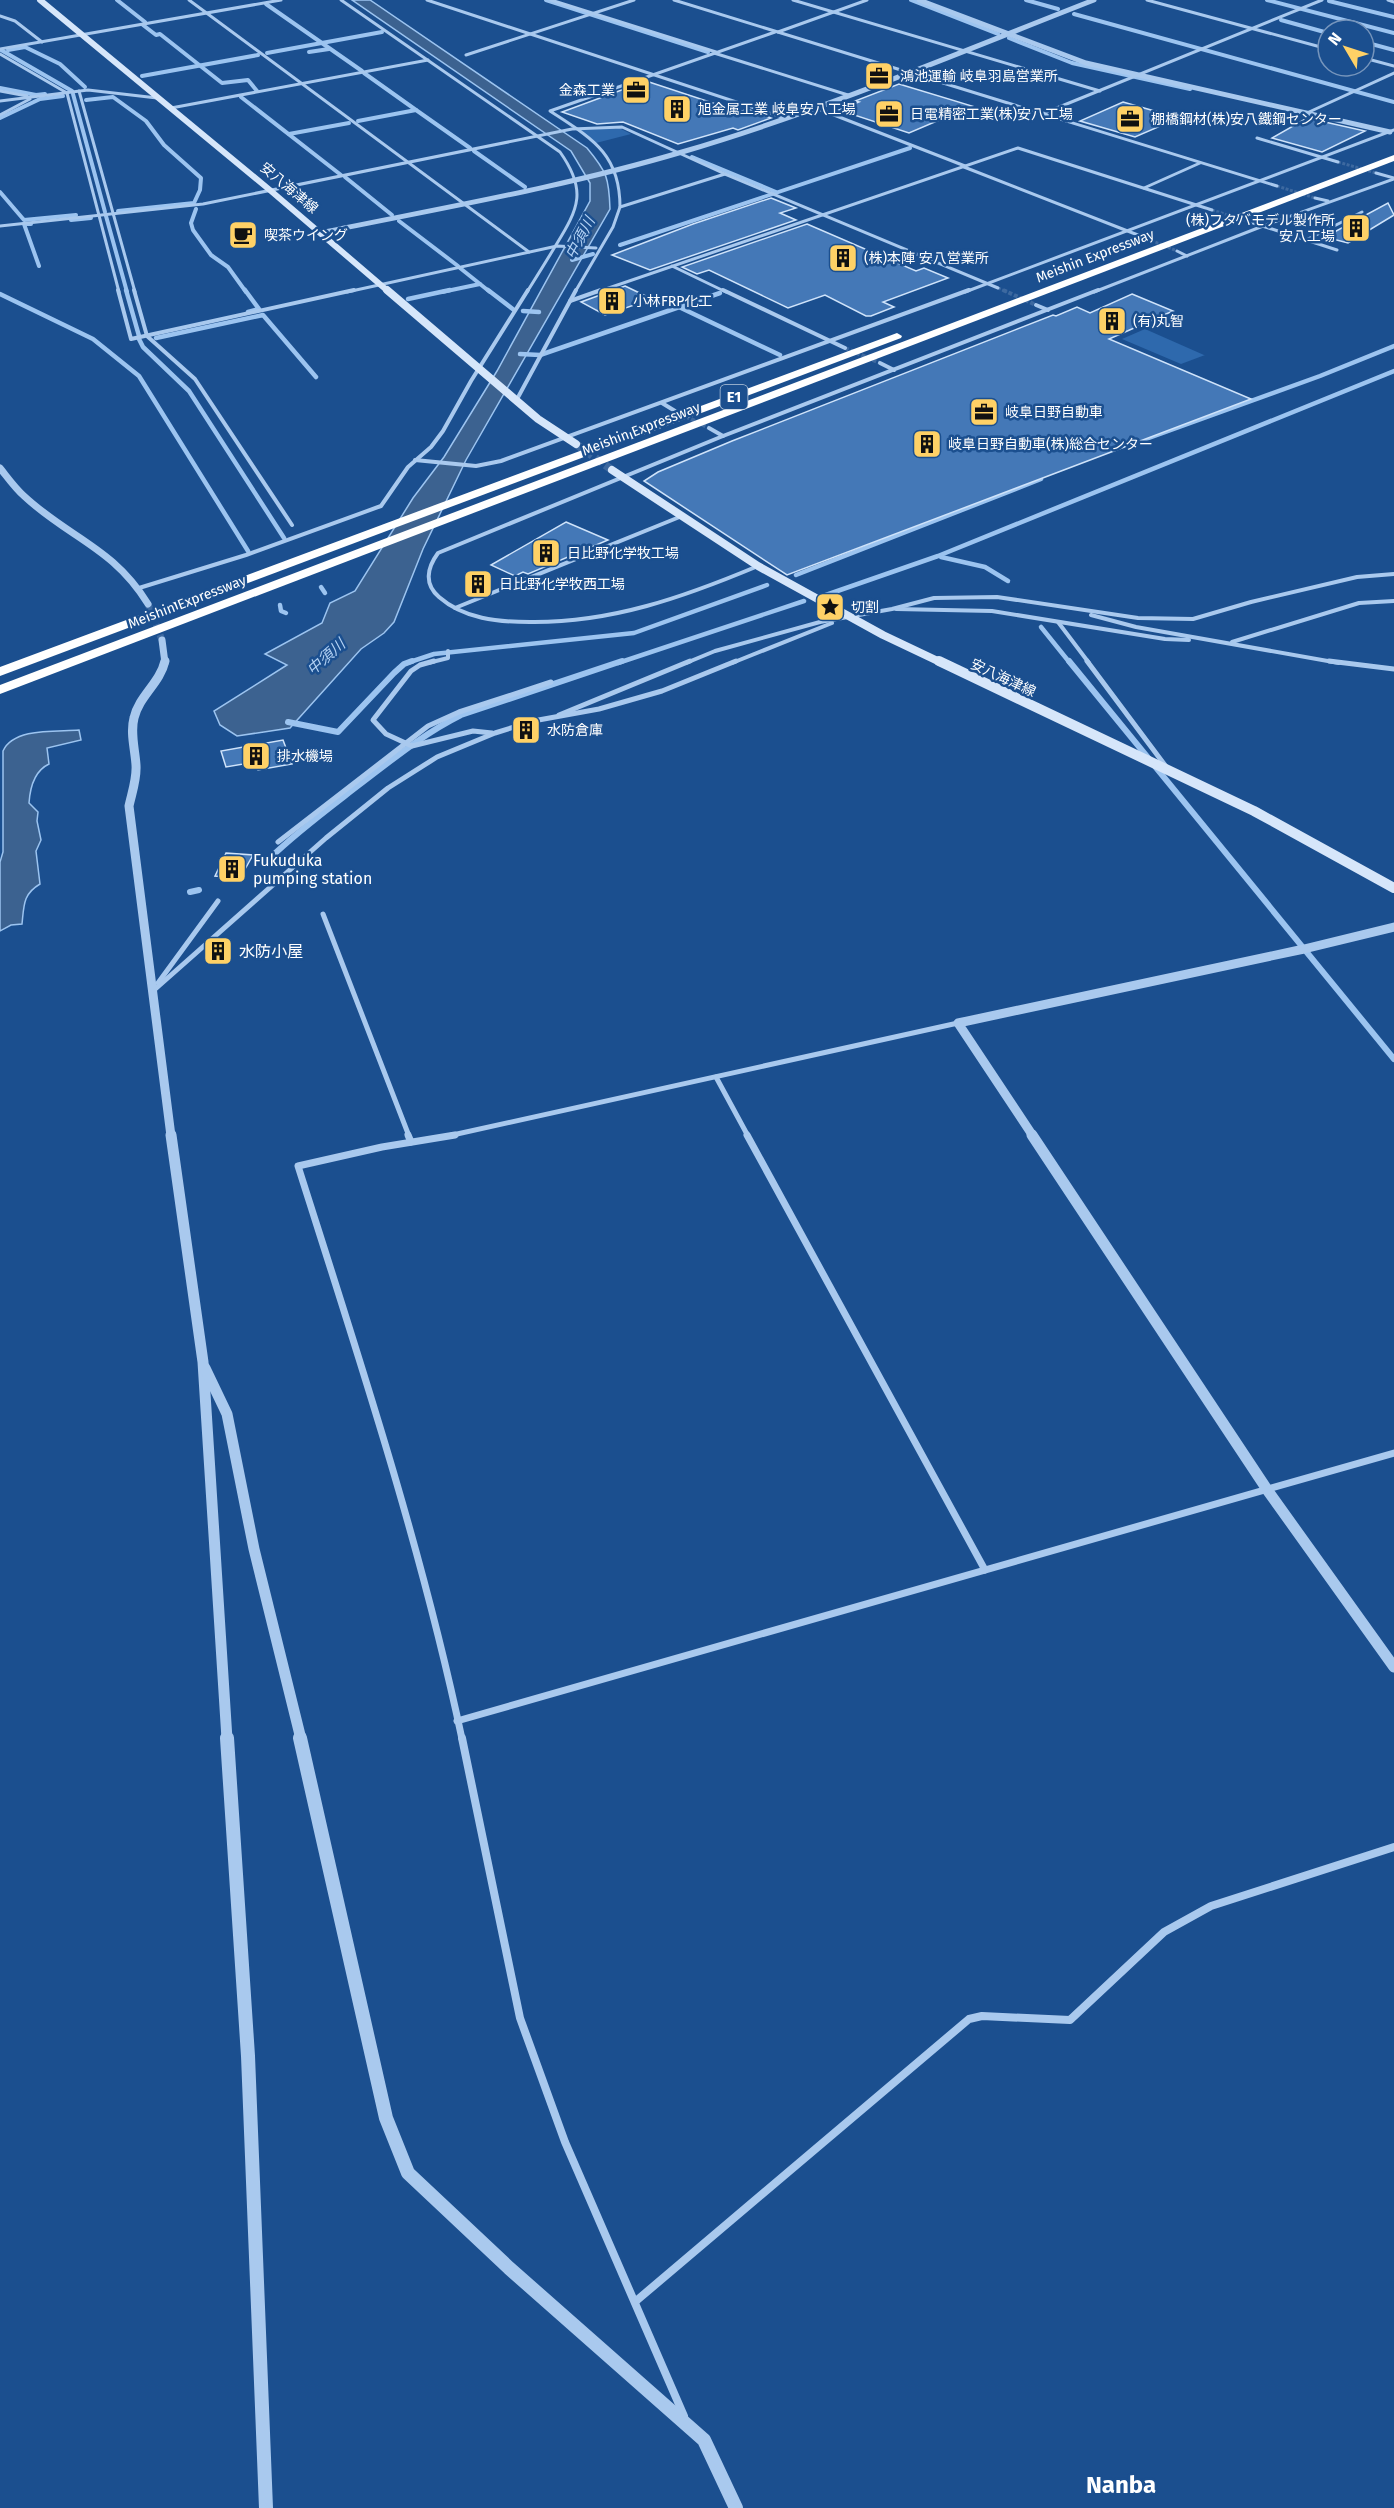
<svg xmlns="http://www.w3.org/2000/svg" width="1394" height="2508" font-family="'Fira Sans','Noto Sans JP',sans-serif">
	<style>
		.green { fill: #2e69ad }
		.water { fill: #3c6290; stroke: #9cc4f0; stroke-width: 1.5 }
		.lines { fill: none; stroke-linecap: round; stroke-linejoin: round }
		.stream-far2 { stroke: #9cc4f0; stroke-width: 4 }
		.stream-far1 { stroke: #9cc4f0; stroke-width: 4.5 }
		.stream { stroke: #9cc4f0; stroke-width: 6 }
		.building { fill: #4478b7; stroke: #cfe3fa; stroke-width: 1.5 }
		.minor-tunnel-far1 { stroke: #3d69a0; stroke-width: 3; stroke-dasharray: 3 1.5; stroke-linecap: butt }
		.minor-tunnel { stroke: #3d69a0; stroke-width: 4; stroke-dasharray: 4 2; stroke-linecap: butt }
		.tertiary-tunnel { stroke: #3d69a0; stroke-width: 7; stroke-dasharray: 7 4; stroke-linecap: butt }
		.secondary-tunnel { stroke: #3d69a0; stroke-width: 8; stroke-dasharray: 8 4; stroke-linecap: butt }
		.minor-far4 { stroke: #a9c9ee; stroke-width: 3 }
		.minor-far3 { stroke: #a9c9ee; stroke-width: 4 }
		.minor-far2 { stroke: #a9c9ee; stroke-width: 5 }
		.minor-far1 { stroke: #a9c9ee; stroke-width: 7 }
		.minor { stroke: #a9c9ee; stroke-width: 8 }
		.tertiary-far4 { stroke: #a9c9ee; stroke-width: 5 }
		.tertiary-far3 { stroke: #a9c9ee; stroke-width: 7 }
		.tertiary-far2 { stroke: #a9c9ee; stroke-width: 9 }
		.tertiary-far1 { stroke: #a9c9ee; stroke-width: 11 }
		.tertiary { stroke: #a9c9ee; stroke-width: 14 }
		.secondary-far2 { stroke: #d6e6fa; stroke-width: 6 }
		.secondary-far1 { stroke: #d6e6fa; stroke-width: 8 }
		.secondary { stroke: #d6e6fa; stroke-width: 10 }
		.motorway { fill: #fff; fill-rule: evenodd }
		.labels { text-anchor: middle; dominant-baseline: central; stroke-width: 5; stroke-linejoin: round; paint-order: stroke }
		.far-poi-label { font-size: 14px; fill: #fff; stroke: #1b4f8f; text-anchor: start }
		.far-street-label { font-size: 14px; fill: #fff; stroke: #1b4f8f }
		.far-water-label { font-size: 15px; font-style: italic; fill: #b5d3f5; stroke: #1b4f8f }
		.shield { fill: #1b4f8f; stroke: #bbcadd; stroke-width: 1.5 }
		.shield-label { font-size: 15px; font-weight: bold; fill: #fff }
		.poi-label { font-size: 16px; fill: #fff; stroke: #1b4f8f; text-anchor: start }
		.near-quarter-label { font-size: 24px; font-weight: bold; fill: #fff; stroke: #1b4f8f }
	</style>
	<rect width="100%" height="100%" fill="#1b4f8f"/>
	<g class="green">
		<path d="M619,128l12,6 -35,9 -15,-13z"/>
		<path d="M1145,329l59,26h1l-24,9 -59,-25z"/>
	</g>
	<g class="water">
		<path d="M352,0h18l217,148c20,24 22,30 23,61l-144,251 -43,89 -29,73 -10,11 -23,16 -71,79 -53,8 -17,-11 -6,-14 73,-46 -22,-11 57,-31 8,-20 25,-12 58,-93 31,-41 53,-86 93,-170v-18l-19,-32z"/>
		<path d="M79,730l2,10 -34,8 2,16c-15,7 -19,24 -20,39l9,9 -1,9 4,19 -5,11 4,33c-17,10 -16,21 -18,40l-11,1 -11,6v-69l3,-10v-101c11,-24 55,-19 76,-21z"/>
	</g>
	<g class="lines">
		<g class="stream-far2">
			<path d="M117,0l28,22"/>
			<path d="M546,0l162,52"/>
			<path d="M911,0l87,34"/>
			<path d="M1026,0l32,9"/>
			<path d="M1267,0l127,33"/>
			<path d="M1329,1l65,16"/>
			<path d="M266,4l96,67"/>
			<path d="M1074,14l320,88"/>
			<path d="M1281,20l47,13"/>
			<path d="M143,25l13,10 4,-1 62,49 26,-3 9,11"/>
			<path d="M1009,38l63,25 118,26"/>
			<path d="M1364,42l30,8"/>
			<path d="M1,50l71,41"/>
			<path d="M8,50l17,-3 35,17 25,23"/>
			<path d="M309,52l20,-3"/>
			<path d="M267,53l115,-21"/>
			<path d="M364,73l52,37"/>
			<path d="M142,76l116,-21"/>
			<path d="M0,88l36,7 9,-1"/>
			<path d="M73,94l32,118"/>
			<path d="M241,97l100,78"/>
			<path d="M86,100l27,-3 33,24 18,24 37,33 -1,12 -6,13 -76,8"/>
			<path d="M0,118l40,-19 23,-3"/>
			<path d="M358,121l58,-11 54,38"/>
			<path d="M289,134l60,-11"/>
			<path d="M474,151l51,36"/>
			<path d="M692,157l84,35"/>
			<path d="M345,177l47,38"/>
			<path d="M0,192l24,28 52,-5"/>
			<path d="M196,209l-5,14 2,7 18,25 17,12 18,25"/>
			<path d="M106,216l21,76"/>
			<path d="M71,220l20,-2"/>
			<path d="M399,221l59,45"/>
			<path d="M31,224h-7l15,42"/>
			<path d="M620,245l290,-97"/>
			<path d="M572,260l21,-6"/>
			<path d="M460,268l20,16"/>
			<path d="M442,292l38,-8 10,8"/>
		</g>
		<g class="stream-far1">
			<path d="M126,290l13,46"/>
			<path d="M245,290l14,19 -11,3"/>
			<path d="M488,290l26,20"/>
			<path d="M0,294l93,45 46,37 109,175"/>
			<path d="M408,299l42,-9"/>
			<path d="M679,307l101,48"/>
			<path d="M523,311l16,1"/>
			<path d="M156,338l107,-23 53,62"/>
			<path d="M139,339l4,8 46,44 95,147"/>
			<path d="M520,354l20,1 180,-62"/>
			<path d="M1135,443l185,-67 74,-30"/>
			<path d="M941,557l44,10 23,14"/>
			<path d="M796,575l245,-96"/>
			<path d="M321,587l4,6"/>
			<path d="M823,596l115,-40 456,-185"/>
			<path d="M280,605l1,6 5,2"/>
			<path d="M1041,627l29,36"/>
			<path d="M407,663l27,-9 200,-21 133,-48"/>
			<path d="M618,663l186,-62"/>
		</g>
		<g class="stream">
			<path d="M1069,661l325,398"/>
			<path d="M288,722l50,10 56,-59 10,-9 8,-3"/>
			<path d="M270,858c28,-27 58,-49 89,-73 33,-25 64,-51 102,-70l161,-54"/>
			<path d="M190,892l9,-2"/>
		</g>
	</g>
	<g class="building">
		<path d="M646,81l94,31 7,-3 24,9 -33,12 -5,-2 -55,16 -55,-22 -26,2 -35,-12z"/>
		<path d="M899,84l73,22 -63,27 -70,-23 20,-8 -4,-1z"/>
		<path d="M1123,102l56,16 -44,19 -55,-16z"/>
		<path d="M1307,118l58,13 -43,21 -50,-14z"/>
		<path d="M771,198l25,10 -16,5 16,7 -146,50 -38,-15 81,-31z"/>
		<path d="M1388,203l6,12 -46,28 -23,-6z"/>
		<path d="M807,224l109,47 8,-3 24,10 -65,24 11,5 -23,9h-5l-41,-21 -37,13 -79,-38 -12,4 -15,-7z"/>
		<path d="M625,286l27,13 -47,16 -24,-13z"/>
		<path d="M1132,294l41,17 -64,28 142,60 -464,176 -143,-94 14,-9 74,-31 321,-126 3,1 21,-9 13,6z"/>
		<path d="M566,522l42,18 -80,34 -5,-2 -8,4 -24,-11z"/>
		<path d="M283,740l9,24 -34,6 -3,-8 -29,5 -5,-16z"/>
		<path d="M226,853l27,2 -13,23 -25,-2z"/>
	</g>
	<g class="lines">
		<g class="minor-tunnel-far1">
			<path d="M1338,162l38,11"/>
			<path d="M1277,186l38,12"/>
			<path d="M1212,210l38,12"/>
			<path d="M1143,237l34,14"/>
			<path d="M998,288l9,4"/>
		</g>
		<g class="minor-tunnel">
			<path d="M1003,290l33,15"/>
			<path d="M845,348l35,15"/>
			<path d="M675,411l34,17"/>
		</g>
		<path class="tertiary-tunnel" d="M148,604l14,36"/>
		<path class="secondary-tunnel" d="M576,444l36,26"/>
		<g class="minor-far4">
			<path d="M189,0l340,252"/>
			<path d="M341,0l219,152c27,38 19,56 -4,93 -9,15 -19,31 -29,47"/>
			<path d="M427,0l358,118"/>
			<path d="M551,0l165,52"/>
			<path d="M674,0l603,186"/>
			<path d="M793,0l307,91"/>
			<path d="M1147,0l181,49"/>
			<path d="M1388,0l6,2"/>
			<path d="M0,16l15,5 27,21"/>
			<path d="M778,32l89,-32"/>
			<path d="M0,49l281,-49"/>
			<path d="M714,53l134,42"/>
			<path d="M0,54l67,39 52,199"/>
			<path d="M466,55l168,-55"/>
			<path d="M1364,58l30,8"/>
			<path d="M0,91l27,5"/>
			<path d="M79,91l56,201"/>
			<path d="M0,101l88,-11 69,8"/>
			<path d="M171,108l257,-48"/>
			<path d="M816,108l149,58"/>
			<path d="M1309,112l85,-39"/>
			<path d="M1042,114l280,-114"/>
			<path d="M0,115l30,-16"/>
			<path d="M1257,138l81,24"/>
			<path d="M964,167l179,70"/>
			<path d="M1376,173l18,5"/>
			<path d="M1144,188l56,-25"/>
			<path d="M1315,198l13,3"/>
			<path d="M620,207c0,-54 -29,-69 -70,-96l225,-79"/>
			<path d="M1250,222l87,28"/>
			<path d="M0,226l203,-22 369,-75 50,-2 103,47 273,114"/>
			<path d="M1306,240l56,-28"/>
			<path d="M1177,251l10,5"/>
			<path d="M672,266l54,26"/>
			<path d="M347,292l210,-46 39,2"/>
			<path d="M575,292l38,-65 7,-20 105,-33"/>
			<path d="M597,292l421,-144 194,62"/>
			<path d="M965,292l429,-162"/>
			<path d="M1094,292l169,-66 131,-47"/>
		</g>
		<g class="minor-far3">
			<path d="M118,290l13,49 223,-49"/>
			<path d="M134,290l13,46 48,43 97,146"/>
			<path d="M723,290l122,58"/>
			<path d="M570,301l31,-11"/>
			<path d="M1036,305l12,5"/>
			<path d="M880,363l14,7"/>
			<path d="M516,401l60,-111"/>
			<path d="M662,403l13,8"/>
			<path d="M709,428l14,8"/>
			<path d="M415,460l61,6 25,-5 468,-171"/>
			<path d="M758,566c-74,31 -147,57 -228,56 -32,0 -66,-3 -91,-25 -15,-13 -12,-29 -1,-44l285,-117 375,-146"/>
			<path d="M139,588l107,-33 135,-49 27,-39 23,-20 12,-16 28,-50 57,-91"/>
			<path d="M455,608l227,-92"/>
			<path d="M896,609l96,2 173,28 24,1"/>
			<path d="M1091,615l45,12 203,36"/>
			<path d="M1058,622l31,41"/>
			<path d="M1232,642l127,-39 35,-2"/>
			<path d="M428,663l20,-5v-7"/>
			<path d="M686,663l29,-12 105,-29 72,-13 42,-11 63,-1 141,21 55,1 58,-17 106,-25 37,-3"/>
			<path d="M732,663l100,-40"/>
		</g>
		<g class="minor-far2">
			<path d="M434,661l-14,4 -9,6 -38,49 13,14 26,12 61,-15 19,2"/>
			<path d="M1087,661l80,107"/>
			<path d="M1329,661l65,8"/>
			<path d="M559,715l131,-54"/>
			<path d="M278,842l150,-116 31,-14 92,-30"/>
			<path d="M323,914l86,222"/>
			<path d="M158,983l60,-82"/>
			<path d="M153,991l173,-153 62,-50 49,-31 58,-24 38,-12 66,-12 63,-18 74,-30"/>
			<path d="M716,1077l32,59"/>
			<path d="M448,1136l510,-113"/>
		</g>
		<g class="minor-far1">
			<path d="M408,1135l3,7"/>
			<path d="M455,1135l-73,12 -84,19c60,189 123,379 164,573"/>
			<path d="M747,1135l238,435"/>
			<path d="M457,1721l937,-268"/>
		</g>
		<g class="minor">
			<path d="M462,1738l58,280 45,124 119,274"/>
			<path d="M636,2301l333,-282 13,-3 88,4 94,-88 47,-26 183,-59"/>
		</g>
		<g class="tertiary-far4">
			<path d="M919,0l167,63 304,69"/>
			<path d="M320,233c121,-25 244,-46 362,-81 140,-41 276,-99 412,-152"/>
		</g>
		<g class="tertiary-far3">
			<path d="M0,468c8,10 15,20 24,28 45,42 89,51 124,108"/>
			<path d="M162,640l3,23"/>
		</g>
		<g class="tertiary-far2">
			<path d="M165,661c-5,22 -26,35 -31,57 -4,15 1,31 2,47 1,14 -4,27 -7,41l42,330"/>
			<path d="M1033,1136l-75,-113 346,-74 90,-22"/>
		</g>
		<g class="tertiary-far1">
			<path d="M171,1135l32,227 24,377"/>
			<path d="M1032,1135l236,356 126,176"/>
			<path d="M205,1368l22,46 27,135 47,190"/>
		</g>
		<g class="tertiary">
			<path d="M227,1738l21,318 18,452"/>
			<path d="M300,1738l86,380 22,55 101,95 195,172 32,68"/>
		</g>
		<path class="secondary-far2" d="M40,0l231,191 118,101"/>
		<g class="secondary-far1">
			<path d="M387,290l151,129 38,25"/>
			<path d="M612,470l146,96 125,69 59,28"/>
		</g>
		<path class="secondary" d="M939,661l315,150 140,77"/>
		<g class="motorway">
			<path d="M1394,155v6l-1394,533v-9z"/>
			<path d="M897,333l5,3 -1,2 -901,338v-9z"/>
		</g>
	</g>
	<defs>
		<g id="office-square" transform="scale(1.5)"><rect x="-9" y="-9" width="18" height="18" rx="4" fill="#ffd166" stroke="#1b4f8f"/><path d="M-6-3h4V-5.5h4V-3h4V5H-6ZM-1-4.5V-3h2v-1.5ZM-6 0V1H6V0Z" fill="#111"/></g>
		<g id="building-square" transform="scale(1.5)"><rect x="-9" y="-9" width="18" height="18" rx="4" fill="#ffd166" stroke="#1b4f8f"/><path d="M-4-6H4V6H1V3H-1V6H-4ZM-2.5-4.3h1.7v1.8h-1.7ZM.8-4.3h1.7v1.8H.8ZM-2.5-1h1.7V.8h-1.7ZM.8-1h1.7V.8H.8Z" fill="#111"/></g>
		<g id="cafe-square" transform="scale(1.5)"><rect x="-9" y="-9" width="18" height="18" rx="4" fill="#ffd166" stroke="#1b4f8f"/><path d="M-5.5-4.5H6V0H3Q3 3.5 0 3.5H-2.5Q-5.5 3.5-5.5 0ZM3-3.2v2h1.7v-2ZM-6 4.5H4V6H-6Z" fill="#111"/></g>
		<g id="sight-square" transform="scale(1.5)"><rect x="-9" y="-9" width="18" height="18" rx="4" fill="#ffd166" stroke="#1b4f8f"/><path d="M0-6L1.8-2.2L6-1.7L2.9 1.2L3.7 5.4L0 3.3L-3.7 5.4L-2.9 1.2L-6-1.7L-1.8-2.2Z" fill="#111"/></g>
	</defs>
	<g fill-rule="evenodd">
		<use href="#office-square" x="879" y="76"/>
		<use href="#office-square" x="636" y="90"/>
		<use href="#building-square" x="677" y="109"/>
		<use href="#office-square" x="889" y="114"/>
		<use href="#office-square" x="1130" y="119"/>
		<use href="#building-square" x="1356" y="228"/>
		<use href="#cafe-square" x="243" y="235"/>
		<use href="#building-square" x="843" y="258"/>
		<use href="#building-square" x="612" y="301"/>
		<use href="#building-square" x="1112" y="321"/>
		<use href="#office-square" x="984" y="412"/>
		<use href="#building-square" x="927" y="444"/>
		<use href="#building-square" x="546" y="553"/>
		<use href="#building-square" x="478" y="584"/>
		<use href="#sight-square" x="830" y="607"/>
		<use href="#building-square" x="526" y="730"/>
		<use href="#building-square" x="256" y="756"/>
		<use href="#building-square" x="232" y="869"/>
		<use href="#building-square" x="218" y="951"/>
	</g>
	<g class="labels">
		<g class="far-poi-label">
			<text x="900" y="76">鴻池運輸 岐阜羽島営業所</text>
			<text x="615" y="90" text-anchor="end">金森工業</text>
			<text x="698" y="109">旭金属工業 岐阜安八工場</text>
			<text x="910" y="114">日電精密工業(株)安八工場</text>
			<text x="1151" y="119">棚橋鋼材(株)安八鐵鋼センター</text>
			<text x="1335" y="220" text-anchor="end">(株)フタバモデル製作所<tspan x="1335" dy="16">安八工場</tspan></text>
			<text x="264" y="235">喫茶ウイング</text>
			<text x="864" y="258">(株)本陣 安八営業所</text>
			<text x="633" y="301">小林FRP化工</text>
			<text x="1133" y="321">(有)丸智</text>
			<text x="1005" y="412">岐阜日野自動車</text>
			<text x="948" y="444">岐阜日野自動車(株)総合センター</text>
			<text x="567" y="553">日比野化学牧工場</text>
			<text x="499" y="584">日比野化学牧西工場</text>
			<text x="851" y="607">切割</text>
			<text x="547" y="730">水防倉庫</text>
			<text x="277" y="756">排水機場</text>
		</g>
		<g class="far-street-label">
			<text transform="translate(289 188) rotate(40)">安八海津線</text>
			<text transform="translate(1095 256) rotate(-21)">Meishin Expressway</text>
			<text transform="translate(641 429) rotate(-21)">Meishin Expressway</text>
			<text transform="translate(187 602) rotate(-21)">Meishin Expressway</text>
			<text transform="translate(1003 678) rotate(25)">安八海津線</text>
		</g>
		<g class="far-water-label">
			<text transform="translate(580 238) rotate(-62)">中須川</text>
			<text transform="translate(326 657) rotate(-42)">中須川</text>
		</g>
		<rect class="shield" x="720.5" y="385" width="27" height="24" rx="4.5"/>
		<g class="shield-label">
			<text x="734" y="397">E1</text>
		</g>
		<g class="poi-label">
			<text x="253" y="860">Fukuduka<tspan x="253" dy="18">pumping station</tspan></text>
			<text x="239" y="951">水防小屋</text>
		</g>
		<g class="near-quarter-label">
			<text x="1121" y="2485">Nanba</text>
		</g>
	</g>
	<g transform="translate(1346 48) rotate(309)"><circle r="28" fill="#1b4f8f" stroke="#7695bc" stroke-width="1.5"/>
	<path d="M0-4.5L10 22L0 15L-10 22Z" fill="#ffd166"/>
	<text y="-9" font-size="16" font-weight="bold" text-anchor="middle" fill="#ffffff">N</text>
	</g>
</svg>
